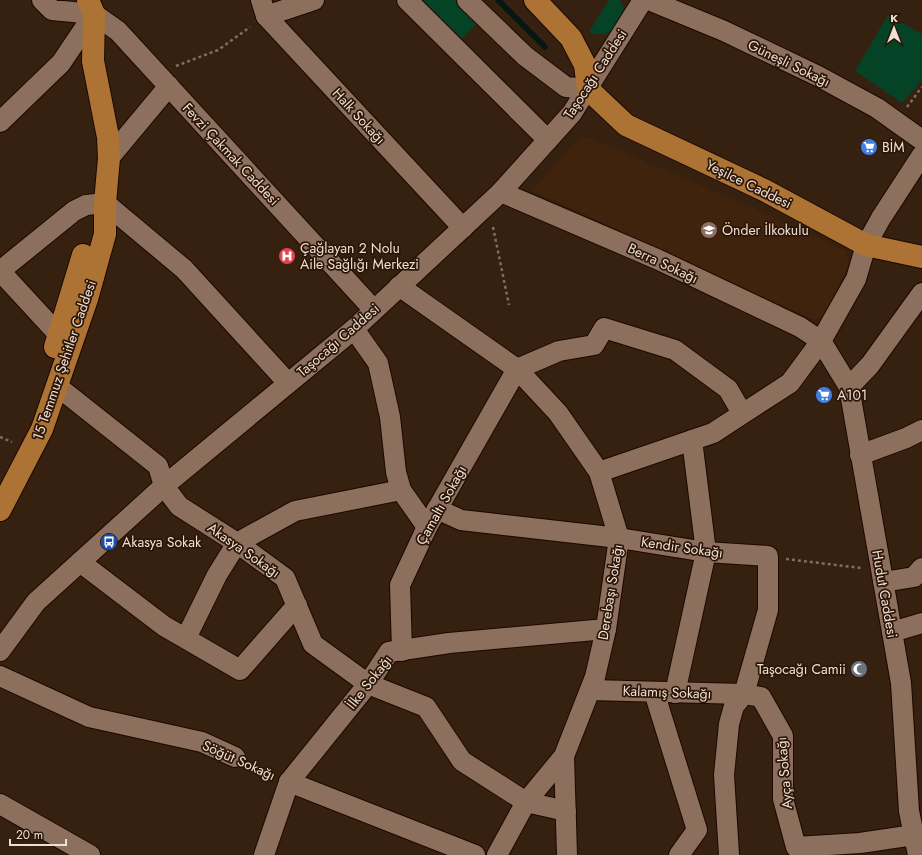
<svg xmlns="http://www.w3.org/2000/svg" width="922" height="855" font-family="Jost,sans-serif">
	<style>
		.built { fill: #3f230d }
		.green { fill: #054327 }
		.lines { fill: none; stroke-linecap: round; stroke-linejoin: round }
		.stream { stroke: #061515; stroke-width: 5.5 }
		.minor-casing { stroke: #1d0800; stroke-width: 22 }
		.major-casing { stroke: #1d0800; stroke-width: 24 }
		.path { stroke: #826e60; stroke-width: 2.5; stroke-dasharray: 3 3; stroke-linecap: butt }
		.minor { stroke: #8c705d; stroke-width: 20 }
		.major { stroke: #ac7335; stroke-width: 22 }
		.labels { text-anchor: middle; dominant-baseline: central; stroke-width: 3.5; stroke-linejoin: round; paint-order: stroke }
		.street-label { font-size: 14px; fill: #eeded4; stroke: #2c1606 }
		.poi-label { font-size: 14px; fill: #eeded4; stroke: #2c1606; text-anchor: start }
	</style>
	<rect width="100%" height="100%" fill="#36200f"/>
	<path class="built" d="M579,138h11l166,71 89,42 5,11 -25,53 -11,5 -282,-130z"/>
	<g class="green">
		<path d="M418,0h36l24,22 -19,20z"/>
		<path d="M609,0h11c12,21 -11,41 -31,32z"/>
		<path d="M888,15l34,19v46l-20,23 -47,-32z"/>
	</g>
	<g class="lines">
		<path class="stream" d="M498,0l47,47"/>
		<g class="minor-casing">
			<g id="minor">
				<path d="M42,0l10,10 42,4"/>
				<path d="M261,0l5,16 197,212"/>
				<path d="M407,0l141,140"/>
				<path d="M467,0l58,56 41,31 22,2"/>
				<path d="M649,0l75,31 94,45 59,32 45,32"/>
				<path d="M94,14l24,17 256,279"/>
				<path d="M266,16l48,-16"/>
				<path d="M0,122l61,-59 33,-49"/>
				<path d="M109,158l60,-72"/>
				<path d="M501,192l158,68 141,67 21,14 28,46 52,296 8,128 9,44"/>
				<path d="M0,271l74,-60 12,-6 19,-2 79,66 104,114"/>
				<path d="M0,271l59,64"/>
				<path d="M399,286l118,83 41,44 41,59 20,66 -13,91 -11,48 -31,79 -38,46 -29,53"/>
				<path d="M354,329l24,34 12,54 6,55 5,18 26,37"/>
				<path d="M517,369l42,-18 35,-6 10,-17 71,22 53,39 14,24"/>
				<path d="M57,386l101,80 6,20 15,20 58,37 48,35 28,66 55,40 58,23 36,54 64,41 40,9"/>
				<path d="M849,387l21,-22 52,-72"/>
				<path d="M860,455l46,-17 16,-8"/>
				<path d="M599,472l114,-39 77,-50 31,-42 35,-62 10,-34 15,-27 41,-63"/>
				<path d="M437,509l24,11 158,18 87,14 62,4v54l-24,84 -10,12 -5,18 -5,51 5,80"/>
				<path d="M80,562l84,64 76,44 57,-65"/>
				<path d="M883,582l31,-5 8,-9"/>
				<path d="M892,632l30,-9"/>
				<path d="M186,638l31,-63 20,-32 58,-32 106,-21"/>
				<path d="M0,651l36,-49 128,-116 190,-157 147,-137 71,-79 71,-113"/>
				<path d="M402,651l-2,-66 27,-58 90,-158"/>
				<path d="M0,676l89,41 113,25 33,15"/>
				<path d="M590,690l154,4 17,3 22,39v63l13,48 64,-4 54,-8"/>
				<path d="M654,692l43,138 -18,25"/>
				<path d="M675,693l31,-141 -14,-112"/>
				<path d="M564,756l3,99"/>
				<path d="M289,782l186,73"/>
				<path d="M0,804l90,51"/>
				<path d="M264,855l25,-73 79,-98 21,-32 60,-9 157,-14"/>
			</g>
		</g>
		<g class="major-casing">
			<g id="major">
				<path d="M535,0l36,38 14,27 3,24 38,36 138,65 102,55 56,12"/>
				<path d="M55,347l28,-92"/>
				<path d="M0,510l42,-81 45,-130 18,-65v-31l4,-45 -1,-21 -15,-76 1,-47 -6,-14"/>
			</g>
		</g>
		<g class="path">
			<path d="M176,66l42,-16 32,-23"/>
			<path d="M907,107l15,-20"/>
			<path d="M493,227l16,78"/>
			<path d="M0,437l12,5"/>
			<path d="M786,559l75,9"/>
			<path d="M251,765l21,9"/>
		</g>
		<use href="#minor" class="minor"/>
		<use href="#major" class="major"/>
	</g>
	<defs>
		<g id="supermarket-disc" transform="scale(0.9)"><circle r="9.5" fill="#3f7fe0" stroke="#2c1606"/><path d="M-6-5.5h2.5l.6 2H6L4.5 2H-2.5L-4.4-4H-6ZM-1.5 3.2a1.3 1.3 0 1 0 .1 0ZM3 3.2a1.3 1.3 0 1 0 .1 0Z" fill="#fff"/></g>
		<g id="school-disc" transform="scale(0.9)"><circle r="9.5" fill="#8d6e63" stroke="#2c1606"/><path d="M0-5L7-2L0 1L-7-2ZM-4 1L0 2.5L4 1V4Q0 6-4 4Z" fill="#fff"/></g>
		<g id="hospital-disc" transform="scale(0.9)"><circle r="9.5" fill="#e0444e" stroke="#2c1606"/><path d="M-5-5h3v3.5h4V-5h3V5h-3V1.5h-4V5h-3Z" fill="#fff"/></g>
		<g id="bus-disc" transform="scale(0.9)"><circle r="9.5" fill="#1a4fb4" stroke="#2c1606"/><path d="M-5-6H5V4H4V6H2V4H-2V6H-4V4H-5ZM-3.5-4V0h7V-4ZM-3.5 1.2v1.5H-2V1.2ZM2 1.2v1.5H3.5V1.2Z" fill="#fff"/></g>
		<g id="mosque-disc" transform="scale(0.9)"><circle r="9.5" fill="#6b7280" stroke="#2c1606"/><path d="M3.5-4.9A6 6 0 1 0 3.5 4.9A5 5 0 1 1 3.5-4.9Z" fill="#fff"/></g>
	</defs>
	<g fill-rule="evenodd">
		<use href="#supermarket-disc" x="869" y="147"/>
		<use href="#school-disc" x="709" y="230"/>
		<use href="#hospital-disc" x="287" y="256"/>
		<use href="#supermarket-disc" x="824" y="395"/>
		<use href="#bus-disc" x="109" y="542"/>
		<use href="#mosque-disc" x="859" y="669"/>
	</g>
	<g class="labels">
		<g class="street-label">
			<text transform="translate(789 63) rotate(26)">Güneşli Sokağı</text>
			<text transform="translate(595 74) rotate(-57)">Taşocağı Caddesi</text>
			<text transform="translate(359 116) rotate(47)">Halk Sokağı</text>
			<text transform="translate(231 154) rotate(47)">Fevzi Çakmak Caddesi</text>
			<text transform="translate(749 184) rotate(26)">Yeşilce Caddesi</text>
			<text transform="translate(663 263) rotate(25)">Berra Sokağı</text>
			<text transform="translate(338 340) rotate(-41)">Taşocağı Caddesi</text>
			<text transform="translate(64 360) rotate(-71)">15 Temmuz Şehitler Caddesi</text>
			<text transform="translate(441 505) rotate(-61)">Çamaltı Sokağı</text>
			<text transform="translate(682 547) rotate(8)">Kendir Sokağı</text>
			<text transform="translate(244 550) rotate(35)">Akasya Sokağı</text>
			<text transform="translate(610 592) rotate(-81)">Derebaşı Sokağı</text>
			<text transform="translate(885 594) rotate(80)">Hudut Caddesi</text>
			<text transform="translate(369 682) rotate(-52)">İlke Sokağı</text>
			<text transform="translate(667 692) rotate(2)">Kalamış Sokağı</text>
			<text transform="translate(239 760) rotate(24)">Söğüt Sokağı</text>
			<text transform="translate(784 773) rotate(-95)">Ayça Sokağı</text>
		</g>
		<g class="poi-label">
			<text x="882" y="147">BİM</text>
			<text x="722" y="230">Önder İlkokulu</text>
			<text x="300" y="248">Çağlayan 2 Nolu<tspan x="300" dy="16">Aile Sağlığı Merkezi</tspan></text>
			<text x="837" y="395">A101</text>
			<text x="122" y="542">Akasya Sokak</text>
			<text x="846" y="669" text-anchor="end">Taşocağı Camii</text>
		</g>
	</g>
	<g transform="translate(894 28)" stroke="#2c1606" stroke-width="3" paint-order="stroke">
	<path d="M0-3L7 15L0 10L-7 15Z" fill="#eeded4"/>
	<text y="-6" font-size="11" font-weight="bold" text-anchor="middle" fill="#eeded4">K</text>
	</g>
	<path d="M10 839v6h56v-6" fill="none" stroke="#eeded4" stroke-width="2"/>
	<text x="16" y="839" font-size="12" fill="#eeded4" stroke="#2c1606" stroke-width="3" paint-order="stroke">20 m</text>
</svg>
